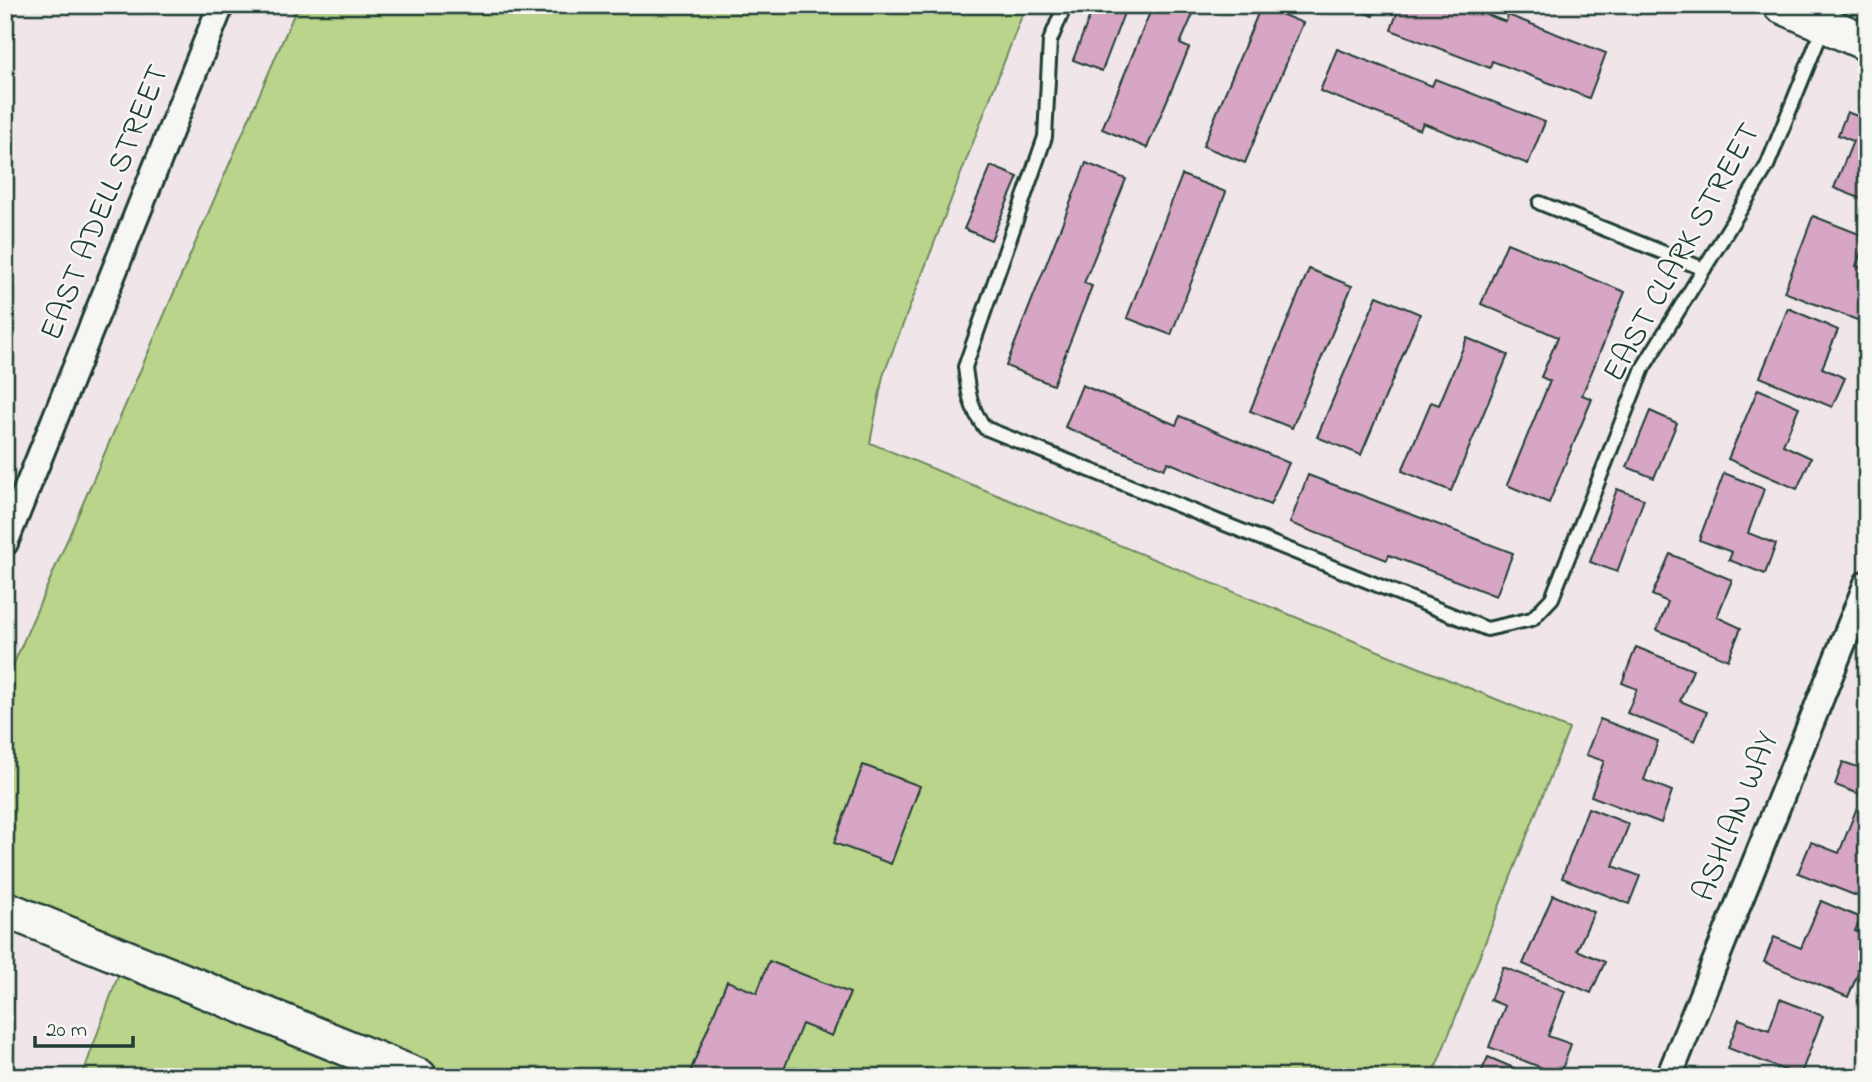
<svg xmlns="http://www.w3.org/2000/svg" width="1872" height="1082" font-family="'Indie Flower',sans-serif">
	<style>
		.green { fill: #bbd48b; stroke: #6d8860; stroke-width: 2 }
		.building { fill: #d7a6c4; stroke: #1f3d34; stroke-width: 2 }
		.lines { fill: none; stroke-linecap: round; stroke-linejoin: round }
		.lane-casing { stroke: #1f3d34; stroke-width: 18 }
		.street-casing { stroke: #1f3d34; stroke-width: 30 }
		.secondary-casing { stroke: #1f3d34; stroke-width: 40 }
		.lane { stroke: #f6f6f2; stroke-width: 12 }
		.street { stroke: #f6f6f2; stroke-width: 24 }
		.secondary { stroke: #f6f6f2; stroke-width: 35 }
		.labels { text-anchor: middle; dominant-baseline: central; stroke-width: 5; stroke-linejoin: round; paint-order: stroke }
		.street-label { font-size: 32px; fill: #1f3d34; stroke: #f6f6f2 }
	</style>
	<rect width="100%" height="100%" fill="#f0e6e9"/>
	<filter id="ink" filterUnits="userSpaceOnUse"><feTurbulence type="fractalNoise" baseFrequency=".0143" numOctaves="2"/><feDisplacementMap in="SourceGraphic" scale="14" xChannelSelector="R" yChannelSelector="G"/><feConvolveMatrix kernelMatrix="1 2 1 2 8 2 1 2 1" color-interpolation-filters="sRGB"/></filter>
	<g filter="url(#ink)">
		<path class="green" d="M298,5h728l-143,371 -13,67 699,286 -137,348h-1350l44,-124 -121,-53v-216z"/>
		<g class="building">
			<path d="M1094,5h33l-25,66 -29,-11z"/>
			<path d="M1153,5h44l-17,39 9,4 -42,100 -45,-19z"/>
			<path d="M1345,5h32l-4,11z"/>
			<path d="M1400,5h61l45,17 2,-7 98,38 -17,45 -97,-37 -2,7 -99,-38z"/>
			<path d="M1261,6l42,17 -58,140 -42,-17z"/>
			<path d="M1337,49l95,37 3,-7 110,43 -17,42 -105,-41 -3,7 -100,-39z"/>
			<path d="M1847,112l20,8v81l-33,-13 19,-47 -15,-6z"/>
			<path d="M1086,163l40,16 -42,104 8,3 -39,99 -47,-19z"/>
			<path d="M991,166l27,11 -27,63 -27,-11z"/>
			<path d="M1182,175l44,17 -55,143 -44,-17z"/>
			<path d="M1813,216l54,21 -11,29 11,4 -2,53 -81,-31z"/>
			<path d="M1507,243l118,49 -43,103 10,4 -43,104 -42,-18 43,-104 -9,-4 17,-40 -77,-33z"/>
			<path d="M1309,269l43,17 -60,142 -42,-17z"/>
			<path d="M1377,296l43,18 -59,141 -44,-18z"/>
			<path d="M1788,308l50,22 -16,38 23,10 -13,29 -72,-30z"/>
			<path d="M1467,338l41,17 -57,136 -49,-20 29,-69 8,3z"/>
			<path d="M1082,385l94,40 4,-9 109,47 -19,42 -102,-43 -4,7 -99,-42z"/>
			<path d="M1758,389l41,18 -16,38 28,13 -14,31 -69,-30z"/>
			<path d="M1650,411l27,12 -23,55 -27,-11z"/>
			<path d="M1724,473l40,16 -16,44 28,11 -11,30 -36,-14 3,-8 -33,-12z"/>
			<path d="M1308,475l205,78 -17,43 -107,-41 -2,5 -97,-37z"/>
			<path d="M1617,489l27,10 -27,73 -27,-10z"/>
			<path d="M1670,554l62,26 -15,37 24,11 -13,32 -71,-30 11,-28 -16,-7z"/>
			<path d="M1636,647l57,23 -13,31 27,11 -12,29 -68,-28 10,-24 -15,-6z"/>
			<path d="M1600,719l58,22 -14,39 28,11 -11,32 -70,-27 13,-35 -18,-6z"/>
			<path d="M1843,762l24,8v27l-32,-12z"/>
			<path d="M863,765l57,21 -29,78 -57,-21z"/>
			<path d="M1588,808l41,16 -16,42 27,10 -11,28 -67,-26z"/>
			<path d="M1856,810l11,4v86l-69,-27 13,-31 28,11z"/>
			<path d="M1553,895l41,17 -17,38 28,12 -14,31 -68,-29z"/>
			<path d="M1821,901l40,17 -6,13 12,5v17l-19,44 -84,-35 10,-25 27,11z"/>
			<path d="M769,961l81,32 -18,43 -30,-12 -21,53h-79l-12,-5 37,-91 30,12z"/>
			<path d="M1503,967l62,24 -17,45 23,8 -11,31 -71,-28 16,-41 -15,-6z"/>
			<path d="M1780,999l43,17 -23,60 -72,-28 11,-29 30,11z"/>
			<path d="M1488,1057l40,17 -1,3h-48z"/>
		</g>
		<g class="lines">
			<g class="lane-casing">
				<g id="lane">
					<path d="M1065,5l-15,36 -5,96 -80,230c3,25 5,41 20,61l502,201 45,-10 20,-21 91,-230 124,-202 56,-138"/>
					<path d="M1540,203l164,66"/>
				</g>
			</g>
			<g class="street-casing">
				<g id="street">
					<path d="M5,543l216,-538"/>
					<path d="M1669,1077l198,-494"/>
				</g>
			</g>
			<g class="secondary-casing">
				<g id="secondary">
					<path d="M1781,5l86,38"/>
					<path d="M5,909l414,168"/>
				</g>
			</g>
			<use href="#lane" class="lane"/>
			<use href="#street" class="street"/>
			<use href="#secondary" class="secondary"/>
		</g>
	</g>
	<g class="labels">
		<g class="street-label">
			<text transform="translate(106 203) rotate(-68)">EAST ADELL STREET</text>
			<text transform="translate(1683 253) rotate(-61)">EAST CLARK STREET</text>
			<text transform="translate(1737 817) rotate(-68)">ASHLAN WAY</text>
		</g>
	</g>
	<rect width="1872" height="1082" fill="none" stroke="#f6f6f2" stroke-width="28"/>
	<rect x="14" y="14" width="1844" height="1054" fill="none" stroke="#1f3d34" stroke-width="2.5" filter="url(#ink)"/>
	<path d="M35 1036v10h98v-10" fill="none" stroke="#1f3d34" stroke-width="3.5"/>
	<text x="46" y="1036" font-size="21" fill="#1f3d34" stroke="#f6f6f2" stroke-width="5" paint-order="stroke">20 m</text>
</svg>
